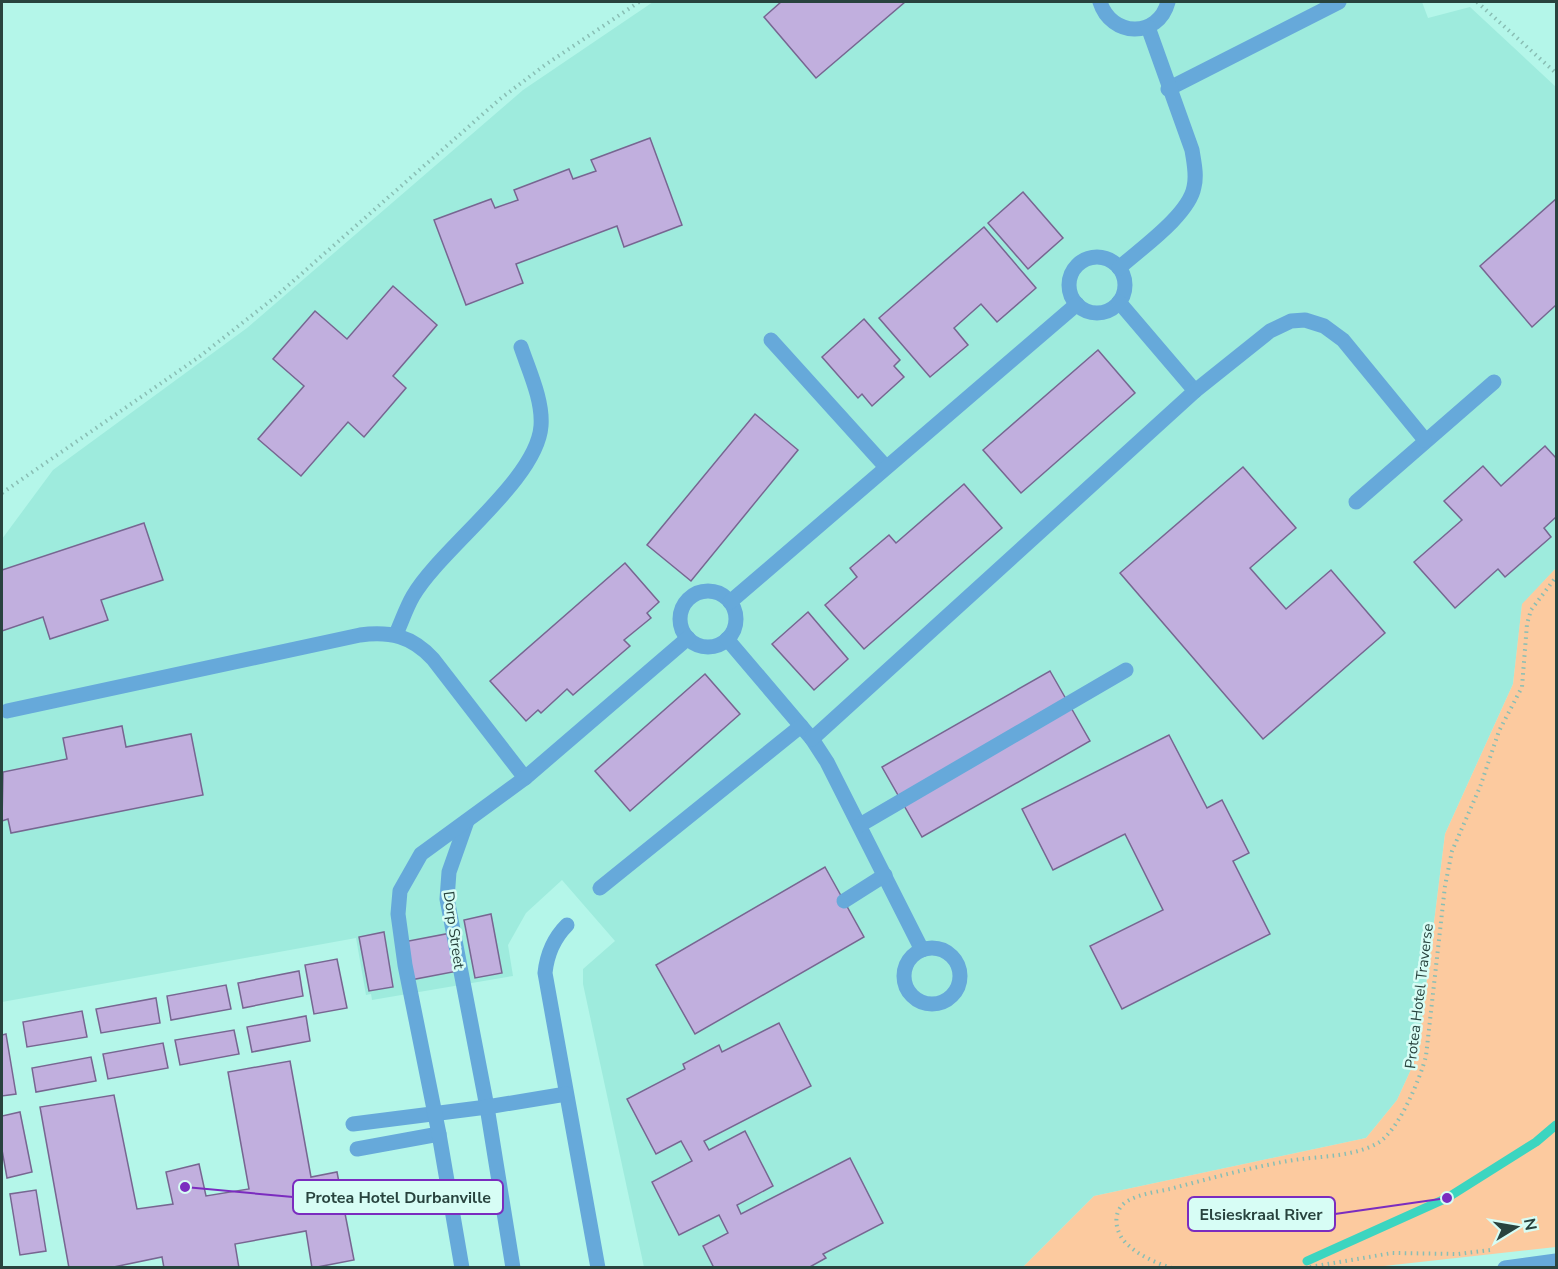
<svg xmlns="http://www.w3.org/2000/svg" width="1558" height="1269" font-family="'Nunito Sans',sans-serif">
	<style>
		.built { fill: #9eebdd }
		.green { fill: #fcca9f }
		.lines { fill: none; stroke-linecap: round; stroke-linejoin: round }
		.stream { stroke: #3cd5c0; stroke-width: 9 }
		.building { fill: #c1afde; stroke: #776691; stroke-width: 1.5 }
		.path { stroke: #89beb4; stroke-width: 4; stroke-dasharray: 1.5 4.5; stroke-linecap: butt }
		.service { stroke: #66a9da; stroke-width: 15 }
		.labels { text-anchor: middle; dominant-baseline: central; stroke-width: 5; stroke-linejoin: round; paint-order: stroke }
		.street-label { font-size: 15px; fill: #28433e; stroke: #d7fdf5 }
		.leader { fill: none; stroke: #7b2cbf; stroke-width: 2 }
		.callout-dot { fill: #7b2cbf; stroke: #d7fdf5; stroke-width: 2 }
		.callout { fill: #d7fdf5; stroke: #7b2cbf; stroke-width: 2 }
		.callout-label { font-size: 16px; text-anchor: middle; font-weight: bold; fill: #28433e }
	</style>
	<rect width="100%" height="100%" fill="#b4f6e9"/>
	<path class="built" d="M653,2h769l6,16 42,-11 86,80v481l-34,37 -9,79 -68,150 -25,201 -7,30 -16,35 -31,38 -272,58 -71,71h-379l-61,-283v-15l32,-28 -53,-61 -36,33 -18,32 5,31 -141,24 -1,-6 -5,1 -10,-57 -354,64v-463l51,-69 194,-142 276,-238z"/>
	<path class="green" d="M1556,568v679l-190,21 -343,-1 71,-71 272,-58 31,-38 16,-35 7,-30 25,-201 68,-150 9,-80z"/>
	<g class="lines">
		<path class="stream" d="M1307,1261l140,-63 89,-56 20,-17"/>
	</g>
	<g class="building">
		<path d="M781,2h124l-89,76 -52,-61z"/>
		<path d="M650,138l32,87 -58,22 -7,-21 -101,38 7,19 -57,22 -32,-85 57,-21 4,9 23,-8 -4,-10 55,-21 4,10 23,-8 -5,-11z"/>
		<path d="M1023,192l40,46 -35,31 -40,-46z"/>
		<path d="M1556,199v106l-24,22 -52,-61z"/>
		<path d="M984,227l52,61 -39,34 -16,-18 -27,24 14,17 -38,32 -51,-59z"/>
		<path d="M393,286l44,39 -44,51 13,12 -42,49 -16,-15 -47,54 -43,-37 46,-53 -31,-27 42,-48 32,28z"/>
		<path d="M864,319l36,41 -6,6 10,11 -32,29 -10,-12 -4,4 -36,-41z"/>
		<path d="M1098,350l37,43 -114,100 -38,-43z"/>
		<path d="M755,414l43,36 -107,131 -44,-36z"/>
		<path d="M1545,446l11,12v59l-12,11 7,9 -46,40 -7,-8 -43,39 -41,-46 48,-42 -18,-19 39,-35 18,20z"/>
		<path d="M1243,467l53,61 -46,40 36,41 45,-39 54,63 -122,106 -143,-166z"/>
		<path d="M964,484l38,44 -138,121 -39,-44 32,-28 -7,-9 39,-33 7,8z"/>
		<path d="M144,523l19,57 -62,20 7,20 -58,19 -7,-22 -41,14v-61z"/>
		<path d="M625,563l34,39 -12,11 4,5 -27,22 6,6 -57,49 -6,-6 -26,24 -3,-3 -12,11 -36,-40z"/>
		<path d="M808,612l40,47 -34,31 -42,-46z"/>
		<path d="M1050,671l40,70 -168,96 -40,-70z"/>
		<path d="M705,674l35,40 -110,97 -35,-40z"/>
		<path d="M122,726l4,21 65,-13 12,61 -192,38 -3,-14 -6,2 1,-49 64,-13 -4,-21z"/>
		<path d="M1169,735l38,73 15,-8 27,53 -16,8 37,73 -148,75 -32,-63 73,-36 -38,-76 -72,36 -31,-61z"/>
		<path d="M825,867l39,70 -169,97 -39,-69z"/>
		<path d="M491,914l11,59 -27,5 -11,-58z"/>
		<path d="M384,932l9,55 -24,4 -10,-54z"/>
		<path d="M451,933l7,38 -53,10 -7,-38z"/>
		<path d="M337,959l10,49 -33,6 -9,-49z"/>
		<path d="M299,971l4,25 -60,12 -5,-25z"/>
		<path d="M226,985l5,24 -60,11 -4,-24z"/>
		<path d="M156,998l4,25 -59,10 -5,-24z"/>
		<path d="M82,1011l5,26 -60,10 -4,-25z"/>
		<path d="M306,1016l4,25 -58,11 -5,-25z"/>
		<path d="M779,1023l32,63 -107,55 5,9 36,-19 28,55 -36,19 4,9 109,-56 33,65 -60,31 3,4 -18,10h-94l-11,-22 25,-13 -9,-18 -40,20 -27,-53 40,-21 -11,-20 -25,13 -29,-55 58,-30 -2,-5 36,-19 3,7z"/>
		<path d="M234,1030l5,24 -59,11 -5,-25z"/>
		<path d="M6,1034l10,60 -14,2v-61z"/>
		<path d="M163,1043l5,25 -60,11 -5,-25z"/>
		<path d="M91,1057l5,24 -60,11 -4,-24z"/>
		<path d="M290,1061l21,116 26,-5 17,88 -42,8 -6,-37 -71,13 4,24h-75l-2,-11 -53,11h-40l-29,-161 74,-12 23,114 36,-5 -7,-32 33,-8 7,32 43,-7 -21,-117z"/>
		<path d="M20,1112l12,60 -25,6 -5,-28v-34z"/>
		<path d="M36,1190l10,61 -26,4 -10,-61z"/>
	</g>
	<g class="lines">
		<g class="path">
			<path d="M1477,2l79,71"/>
			<path d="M2,493l197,-136 75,-59 226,-199 45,-34 94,-63"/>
			<path d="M1172,1268c-16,-5 -32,-12 -44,-23 -13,-11 -17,-33 -2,-43 12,-8 30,-10 44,-13 41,-11 82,-22 124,-29 27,-4 59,-3 84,-17 21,-13 42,-64 48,-87l19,-170 7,-35 28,-64 19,-56 23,-44 5,-63 4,-14 25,-33"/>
			<path d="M1304,1268l88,-15 66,1 32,-4"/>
		</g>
		<g class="service">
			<path d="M1100,2c11,35 58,37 68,0"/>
			<path d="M1168,89l171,-87"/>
			<circle cx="1097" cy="285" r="28"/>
			<path d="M1119,268c21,-19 70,-53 75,-81 3,-12 0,-24 -2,-37l-44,-123"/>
			<path d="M1119,302l76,89"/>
			<path d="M771,340l114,126"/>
			<path d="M1356,502l138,-120"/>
			<circle cx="708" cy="619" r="28"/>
			<path d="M730,602l347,-298"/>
			<path d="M396,634c6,-13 10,-26 17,-38 28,-48 124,-116 128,-170 2,-26 -12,-55 -20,-79"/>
			<path d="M727,639l85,100 15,23 95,188"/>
			<path d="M7,711l353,-76c30,-4 52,1 73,24l92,119"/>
			<path d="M812,739l383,-348 75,-60 21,-10 14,-1 19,6 19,14 82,100"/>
			<path d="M467,821l-18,51 -2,27 40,208 26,161"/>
			<path d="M860,825l266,-155"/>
			<path d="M600,888l201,-162"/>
			<path d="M844,901l41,-26"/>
			<path d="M567,925c-14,14 -20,29 -22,48l53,295"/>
			<circle cx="932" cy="976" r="28"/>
			<path d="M353,1124l134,-17 79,-13"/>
			<path d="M357,1149l82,-15"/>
			<path d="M462,1268l-23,-134 -34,-169 -7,-51 2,-23 21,-37 104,-76 163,-140"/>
			<path d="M1505,1268l51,-7"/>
		</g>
	</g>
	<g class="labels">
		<g class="street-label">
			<text transform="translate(454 930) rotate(82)">Dorp Street</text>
			<text transform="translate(1419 996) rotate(-83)">Protea Hotel Traverse</text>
		</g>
	</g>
	<path class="leader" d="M185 1187L293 1197M1447 1198L1335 1214"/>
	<g class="callout-dot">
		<circle cx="185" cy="1187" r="6"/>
		<circle cx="1447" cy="1198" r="6"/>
	</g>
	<g class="callout">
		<rect x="293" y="1180" width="210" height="34" rx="6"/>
		<rect x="1188" y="1197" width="147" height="34" rx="6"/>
	</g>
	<g class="callout-label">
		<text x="398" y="1203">Protea Hotel Durbanville</text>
		<text x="1261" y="1220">Elsieskraal River</text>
	</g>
	<rect width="1558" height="1269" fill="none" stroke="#28433e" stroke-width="6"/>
	<g transform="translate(1516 1227) rotate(79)" stroke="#d7fdf5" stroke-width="4.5" paint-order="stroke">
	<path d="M0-4.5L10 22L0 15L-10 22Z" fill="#28433e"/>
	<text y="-9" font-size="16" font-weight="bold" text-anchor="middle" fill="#28433e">N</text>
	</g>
</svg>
